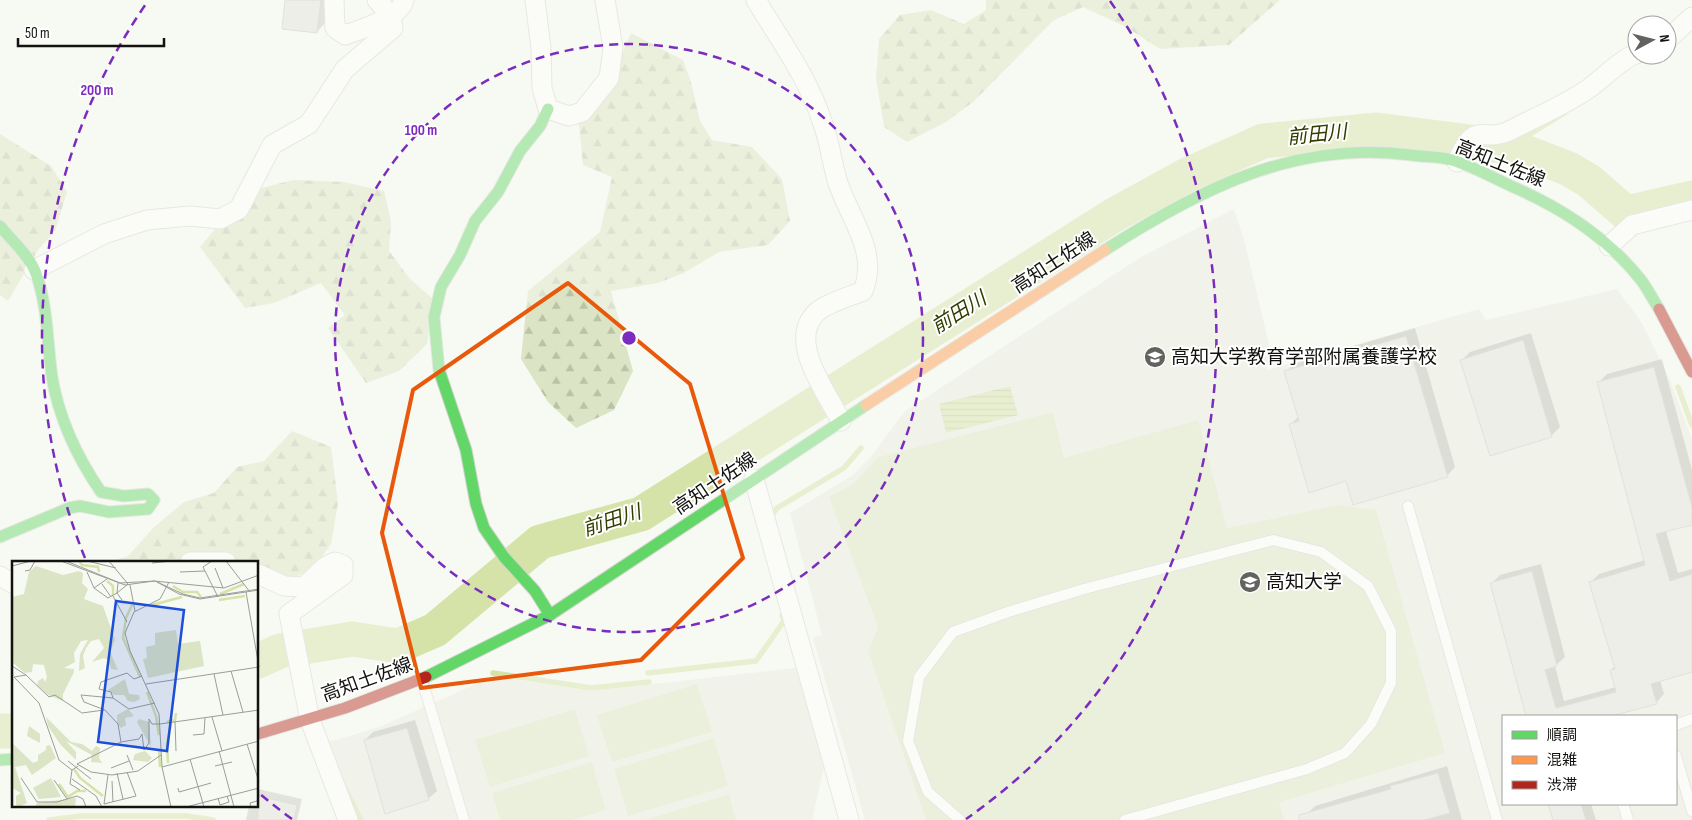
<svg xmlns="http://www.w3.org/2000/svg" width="1692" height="820" font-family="'Sofia Sans Condensed','Noto Sans JP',sans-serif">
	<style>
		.built { fill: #e9ece0; fill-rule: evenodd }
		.forest { fill: url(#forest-firs) }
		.pitch { fill: #dbe4c4 }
		.water { fill: url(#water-rules) }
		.shadow { fill: #0003 }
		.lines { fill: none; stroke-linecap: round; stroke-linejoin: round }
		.stream { stroke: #d5e3a9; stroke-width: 5.5 }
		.river { stroke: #d5e3a9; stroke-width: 35 }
		.building { fill: #dddfda; stroke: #c2c4bf }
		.lane-casing { stroke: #d1d3ce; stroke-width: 12 }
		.street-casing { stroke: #d1d3ce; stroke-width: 21 }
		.fast-casing { stroke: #d1d3ce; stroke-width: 13 }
		.slow-casing { stroke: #d1d3ce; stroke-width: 13 }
		.jam-casing { stroke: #d1d3ce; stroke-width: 13 }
		.lane { stroke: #fefefd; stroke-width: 10 }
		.street { stroke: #fefefd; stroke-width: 19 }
		.fast { stroke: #63d668; stroke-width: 11 }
		.slow { stroke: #ff974d; stroke-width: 11 }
		.jam { stroke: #b3261e; stroke-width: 11 }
		.marked { fill: none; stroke: #e8590c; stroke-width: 4; stroke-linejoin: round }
		.ring { fill: none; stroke: #7b2cbf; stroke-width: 2.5; stroke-dasharray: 9 6 }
		.labels { text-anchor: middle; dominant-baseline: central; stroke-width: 4; stroke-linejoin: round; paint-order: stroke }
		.street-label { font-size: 19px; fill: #12120f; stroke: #fff }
		.poi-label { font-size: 19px; fill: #12120f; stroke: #fff; text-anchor: start }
		.water-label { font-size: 20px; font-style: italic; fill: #323d00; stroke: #fff }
		.inset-river { fill: none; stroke: #d5e3a9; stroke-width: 2.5 }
		.inset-road { fill: none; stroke: #9b9d98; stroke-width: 1 }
		.view { fill: #1d4ed8; fill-opacity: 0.15; stroke: #1d4ed8; stroke-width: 2.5 }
		.inset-edge { fill: none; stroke: #12120f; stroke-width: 2.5 }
		.centre { fill: #7b2cbf; stroke: #fff; stroke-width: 2.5 }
		.ring-label { font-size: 15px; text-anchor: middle; font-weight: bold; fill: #7b2cbf; stroke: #fff; stroke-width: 4; stroke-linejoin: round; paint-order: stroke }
	</style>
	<defs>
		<pattern id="forest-firs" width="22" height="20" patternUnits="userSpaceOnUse" patternTransform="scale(1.25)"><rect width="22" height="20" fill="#dbe4c4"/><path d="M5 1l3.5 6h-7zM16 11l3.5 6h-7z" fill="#bbc3a7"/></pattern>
		<pattern id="water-rules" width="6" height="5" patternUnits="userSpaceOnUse" patternTransform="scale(1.25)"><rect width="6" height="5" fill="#d5e3a9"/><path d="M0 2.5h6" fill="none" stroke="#b6c290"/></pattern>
	</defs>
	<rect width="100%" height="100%" fill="#f7f9f3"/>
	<g class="built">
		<path d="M1234,209l11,34 24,101 -2,26 212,-61 7,11 131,-31 25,34 27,55 23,61v381h-827l-52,-182 9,-3 -32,-122 63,-38 17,-17 35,-47 236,-154zM1503,716h173v88h-173z"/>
		<path d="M794,668l4,2 27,92 -13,58h-449l-16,-34 -12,-13 -9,-30 53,-16 115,-51 98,15z"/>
	</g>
	<g class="forest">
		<path d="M986,0h294l-51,45 -69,4 -34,-22 -43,-20 -29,13 -81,82 -27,20 -39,20 -23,-15 -8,-49 3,-39 21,-24 31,-5 33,14 22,-14z"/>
		<path d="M631,33l52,27 8,22 9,39 12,19 40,7 30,32 8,42 -22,24 -49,7 -35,21 -26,10 -47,8 22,80 -19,39 -38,18 -28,-26 -27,-43 7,-68 72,-59 12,-55 -29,-12 -5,-51 31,-28z"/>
		<path d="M0,134l51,32 16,26 -12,39 -17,19 -30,51 -8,-6z"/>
		<path d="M293,180l51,2 40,9 7,31 -2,29 21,28 24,21 -7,44 -28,27 -33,12 -38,-55 17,-13 -24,-32 -47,20 -29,5 -45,-61 46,-55z"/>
		<path d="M292,431l39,16 7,56 -7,41 -18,25 -37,17 -18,-8v-16h-147l17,-6 25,-28 31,-26 30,-9 23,-26 27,-6z"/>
	</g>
	<g class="pitch">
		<path d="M1053,412l11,46 134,-38 29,108 112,-23 37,5 69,243 -166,49 5,18h-358l-58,-169 10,-24 -49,-130 23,-12 27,-28z"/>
		<path d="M697,684l15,48 -100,30 -15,-47z"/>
		<path d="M575,709l14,47 -99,31 -15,-47z"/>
		<path d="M714,738l14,48 -100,30 -14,-47z"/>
		<path d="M592,762l14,48 -34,10h-72l-8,-27z"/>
		<path d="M729,794l7,26h-91z"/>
	</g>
	<path class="water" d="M1010,386l8,29 -72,18 -7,-29z"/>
	<g class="shadow">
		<path d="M286,0h41l-2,23 -8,9z"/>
		<path d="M1415,328l40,139 -8,9 -100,4 -56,-56 8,-8 -13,-44 8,-8z"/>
		<path d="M1531,333l29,94 -8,8 -61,19 -29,-94 8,-8z"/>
		<path d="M1662,359l30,111v53l-26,8 12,42 14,-4v101l-32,10 4,14 -8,9 -39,10v3h-90l-35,-133 8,-8 41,-11 24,93 -10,9 9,35 52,-14 -5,-17 4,-4 -25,-83 9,-9 46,-14 -47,-177 9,-9z"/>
		<path d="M415,720l22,71 -9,8 -63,-59 8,-8z"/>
		<path d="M1447,766l15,54h-154l-1,-6 8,-8z"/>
		<path d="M258,789l44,10 -5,21h-51l3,-14h9z"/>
		<path d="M1550,804h41l5,16h-42z"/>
	</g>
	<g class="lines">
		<g class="stream">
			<path d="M1637,62l17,-7"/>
			<path d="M1509,147l55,-34"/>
			<path d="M1678,387l14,38"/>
			<path d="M773,520l-1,-5 5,-7 67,-40 17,-20"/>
			<path d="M493,673l98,15 58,-6"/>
			<path d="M648,673l108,-12 28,-40 -2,-6"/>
			<path d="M345,788l16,32"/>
			<path d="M49,820l32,-4h106l26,4"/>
		</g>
		<g class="river">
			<path d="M258,661l22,-10 72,-12 46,7 37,-16 105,-88 101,-28 473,-299 71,-39 78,-35 114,-11 132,17 16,5 44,17 20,12 37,32 66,-15"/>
			<path d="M0,731h14"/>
		</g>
	</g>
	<g class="building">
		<path d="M285,0h36l-4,33 -35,-4z"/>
		<path d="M1406,336l42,141 -95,28 -7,-24 -37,12 -20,-69 10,-3 -15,-50z"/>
		<path d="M1523,340l29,97 -62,19 -30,-96z"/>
		<path d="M1654,367l38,140v18l-36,9 14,47 22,-7v98l-41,12 6,20 -46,12h-85l-36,-133 42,-12 25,95 -12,4 11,38 60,-16 -6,-22 5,-1 -26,-87 56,-17 -48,-183z"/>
		<path d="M407,728l22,72 -44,14 -21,-74z"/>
		<path d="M1438,773l12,40 -26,7h-125v-5l92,-26 -1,-3z"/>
		<path d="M258,796l39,9 -3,15h-36z"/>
		<path d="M1548,804h33l5,16h-33z"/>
	</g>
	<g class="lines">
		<g class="lane-casing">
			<g id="lane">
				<path d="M1408,506l89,314"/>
				<path d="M422,680l42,140"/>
				<path d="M1676,725l16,-6"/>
				<path d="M1676,756l16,55"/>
				<path d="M1623,804l5,16"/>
				<path d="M960,820l-32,-28 -20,-51 11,-64 34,-45 55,-20 76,-23 189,-49 48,12 47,34 23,45v52l-20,41 -26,29 -38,16 -182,51"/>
			</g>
		</g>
		<g class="street-casing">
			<g id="street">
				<path d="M334,0l1,28 10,7c15,-5 56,-18 59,-35"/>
				<path d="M535,0l6,48 1,40 6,21 21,7 13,-4 27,-34 4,-30 -8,-48"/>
				<path d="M756,0c24,40 53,79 67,124 7,19 9,40 15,59 12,36 41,69 25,108 -12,5 -38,13 -46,21 -31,28 10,81 24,109"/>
				<path d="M1667,40l25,-23"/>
				<path d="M1457,162c19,-46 25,-16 56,-33 25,-13 52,-24 75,-40 17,-12 29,-27 49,-36"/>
				<path d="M1609,246l23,-21 60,-15"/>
				<path d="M34,270l70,-36 43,-14 43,-4 30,3 19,-10 33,-64 37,-21 36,-55 48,-41 -2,-12 -14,-16"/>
				<path d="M754,479l95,341"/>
				<path d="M190,562h36"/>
				<path d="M258,574l26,12 20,1 21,-20 10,-5 8,3v10l-54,39 21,106 38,100"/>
				<path d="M0,576l14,8"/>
			</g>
		</g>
		<g class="fast-casing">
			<g id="fast">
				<path d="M548,109l-8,17 -20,25 -22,41 -23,29 -15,34 -19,32 -7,30 5,53 27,80 10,54 8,24 20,29 31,34 15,24"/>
				<path d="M0,226c11,14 28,28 35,45 13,33 12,71 17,106 7,42 25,80 49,115l23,4 24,-2 6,6 -6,9 -39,3 -29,-6 -11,2 -69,29"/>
				<path d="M1105,250c95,-61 190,-110 306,-95 13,2 28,1 41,5 20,6 40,17 59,26 49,21 97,52 130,94 7,9 12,20 18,29"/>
				<path d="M426,677l124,-62 316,-210"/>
				<path d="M0,760l14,-1"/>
			</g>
		</g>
		<g class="slow-casing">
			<path id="slow" d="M866,405l239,-155"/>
		</g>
		<g class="jam-casing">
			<g id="jam">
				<path d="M1659,309l33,63"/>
				<path d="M258,734l87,-26 81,-31"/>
			</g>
		</g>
		<use href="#lane" class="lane"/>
		<use href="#street" class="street"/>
		<use href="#fast" class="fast"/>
		<use href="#slow" class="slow"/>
		<use href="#jam" class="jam"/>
	</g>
	<path d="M0 0H1692V820H0ZM568,283l122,101 53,174 -102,102 -220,28 -39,-155 31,-143z" fill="#f7f9f3" fill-opacity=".55" fill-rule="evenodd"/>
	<path class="marked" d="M568,283l122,101 53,174 -102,102 -220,28 -39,-155 31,-143z"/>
	<g class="ring">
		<circle cx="629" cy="338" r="294"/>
		<path d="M292 819A587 587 0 0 1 260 794M85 558A587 587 0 0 1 148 1M1110 1A587 587 0 0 1 966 819"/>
	</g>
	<defs>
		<g id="school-disc" transform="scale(1.125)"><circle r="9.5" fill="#62635f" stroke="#fff"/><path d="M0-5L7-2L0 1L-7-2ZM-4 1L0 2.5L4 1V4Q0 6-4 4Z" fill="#fff"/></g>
		<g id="university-disc" transform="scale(1.125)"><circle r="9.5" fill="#62635f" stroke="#fff"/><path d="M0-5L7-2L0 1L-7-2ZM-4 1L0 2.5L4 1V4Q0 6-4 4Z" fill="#fff"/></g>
	</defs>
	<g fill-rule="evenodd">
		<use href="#school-disc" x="1155" y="357"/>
		<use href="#university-disc" x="1250" y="582"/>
	</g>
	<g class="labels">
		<g class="street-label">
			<text transform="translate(1500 164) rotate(22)">高知土佐線</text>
			<text transform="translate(1054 263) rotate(-33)">高知土佐線</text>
			<text transform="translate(715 484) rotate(-34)">高知土佐線</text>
			<text transform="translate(367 680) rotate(-20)">高知土佐線</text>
		</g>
		<g class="poi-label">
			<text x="1171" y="357">高知大学教育学部附属養護学校</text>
			<text x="1266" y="582">高知大学</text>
		</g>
		<g class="water-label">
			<text transform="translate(1317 135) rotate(-6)">前田川</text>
			<text transform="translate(959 313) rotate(-32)">前田川</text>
			<text transform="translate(612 521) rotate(-18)">前田川</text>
		</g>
	</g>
	<g transform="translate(12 561)">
		<rect width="246" height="246" fill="#f7f9f3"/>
		<path d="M24,5l27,9 16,-4 4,2 -1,10 6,6 -4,10 19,7 12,34 -5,12 8,18 -7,-1 -2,-9 -5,-2 -12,4 12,-14 -5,-9 -8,2 -5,7 -3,8 2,12 -6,3 1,-17 8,-14 -7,1 -7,12 1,9 -11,6 10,1v3l-11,22v7l-15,-6 -11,-10 1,-4 5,-3 2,4 2,-5 -3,-12 -11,-1 -1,8 -7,1 -13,-11v-65l12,-3 5,-22zM113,118l4,15 10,1 1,4 -6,3 -6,-1 -4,-6h-10l-6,-5zM116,148l6,7 -9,2 1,7 -5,3 -4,-4v-9zM34,156l25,25 11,2 10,7 4,-5 4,2 -1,10 3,5 -11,-1 1,-7 -26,-14 10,11v8l-16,-16 -12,-18zM127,158l10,3 2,25 -14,-25zM17,165l11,8v9l-13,-7zM0,182l21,20 5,-2v-6l8,-5v-4l4,-1 6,13 -24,17 -6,-10 -11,2 12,36 -8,4 -3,-2v-9l5,-3 -9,-5zM133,190l7,7 -4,4 -15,-2 2,-6zM64,237l-1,9h-40l2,-4z" fill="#dbe4c4"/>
		<path d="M164,69l2,14 22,-3 4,25 -56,12 -5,-19 4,-1 -1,-11 9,-2v-12zM39,217l10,19 -22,2 -6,-11z" fill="#dbe4c4"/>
		<path class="inset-river" d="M67,0l3,4 16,2 1,5M95,20l6,5v9M161,25l10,6h14l4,5M208,33l24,-10M207,39l26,-4M120,44l-6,13 -3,20 17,39M140,44l30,-8M135,131l9,24 3,19M155,161l8,-2 1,-7M147,188l1,18M156,202l-1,-19 4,-21M62,208l6,9 23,18M47,223l9,13 9,-6h9"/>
		<path class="inset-road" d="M49,0l64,24 29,-4 70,7 35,-13M54,0l54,22 35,-2 28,13 17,4 59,-9M75,0l29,7M97,0l19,23 -11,9 5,7M200,0l-9,6 15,30M214,0l24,31M140,2l19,-2M0,5l19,-5M203,7l8,20M13,10l5,-1 5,-9M75,11l7,16 13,-9M168,11l25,-1M145,21l22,12 21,5 59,-9M157,21l-9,17 -26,13 -9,21 5,18 29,63 3,53 9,40M90,23l9,13M118,24l5,26M82,27l14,10 9,-5 1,-10M234,31l13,75M101,35l14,26M0,105l14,9M219,110l12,41M202,113l9,41M134,123l113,-17M101,137l16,11 26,-6M200,156l10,34M163,160l1,30M181,174l11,-1 1,-16M109,181l-3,-18 -13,-14 -21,-8 -3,-7 32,3 -2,-6 -12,-3 2,-7 26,-9 7,6 8,-3M235,183l12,38M207,190l15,56M115,194l6,15M149,194l-23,16 -26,4 -21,-3 -14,-8 44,-22 18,-3 3,-5 2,16 5,-7v-24l3,5h8l99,-14M178,198l14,48M56,200l23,18M66,205l-6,4 -13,-10 -20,-57 -25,-26 12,-2 23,22 6,-2 27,18 22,-3M203,205l17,-4M150,206l97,-26M99,207l18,-7M60,209l-2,14 10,6M105,212l6,26M9,217l16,24h20l20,-6 6,3 3,8M60,218l24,17 6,11M42,219l13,19M100,220l1,21M166,227l1,4 32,-9M206,237l2,7 9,-3 -2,-6M92,243l32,-8 -9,-24M92,243l4,-29M174,246l73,-19M239,246l-1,-4 7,-2 2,-6"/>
		<path class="view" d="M104,40l68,9 -17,141 -69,-9z"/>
		<rect width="246" height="246" class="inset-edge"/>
	</g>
	<circle cx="629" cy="338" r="8" class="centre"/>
	<g class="ring-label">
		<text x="97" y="95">200 m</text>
		<text x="421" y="135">100 m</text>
	</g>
	<rect x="1502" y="715" width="175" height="90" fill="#ffffff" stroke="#a0a09f"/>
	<rect x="1512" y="731" width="25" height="8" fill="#63d668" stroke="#a0a09f"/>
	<text x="1547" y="740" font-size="15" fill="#12120f">順調</text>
	<rect x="1512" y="756" width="25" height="8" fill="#ff974d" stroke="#a0a09f"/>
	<text x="1547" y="765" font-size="15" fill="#12120f">混雑</text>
	<rect x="1512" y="781" width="25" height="8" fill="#b3261e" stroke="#a0a09f"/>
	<text x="1547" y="790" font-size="15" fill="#12120f">渋滞</text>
	<g transform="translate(1652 40) rotate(83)"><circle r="24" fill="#ffffff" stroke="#a0a09f"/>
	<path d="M0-4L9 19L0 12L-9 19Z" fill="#62635f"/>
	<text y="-8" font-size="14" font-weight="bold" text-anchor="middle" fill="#12120f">N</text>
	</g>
	<path d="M18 38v8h146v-8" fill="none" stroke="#12120f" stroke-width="2.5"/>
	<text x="25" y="38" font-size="15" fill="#12120f" stroke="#ffffff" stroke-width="4" paint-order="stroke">50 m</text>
</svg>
